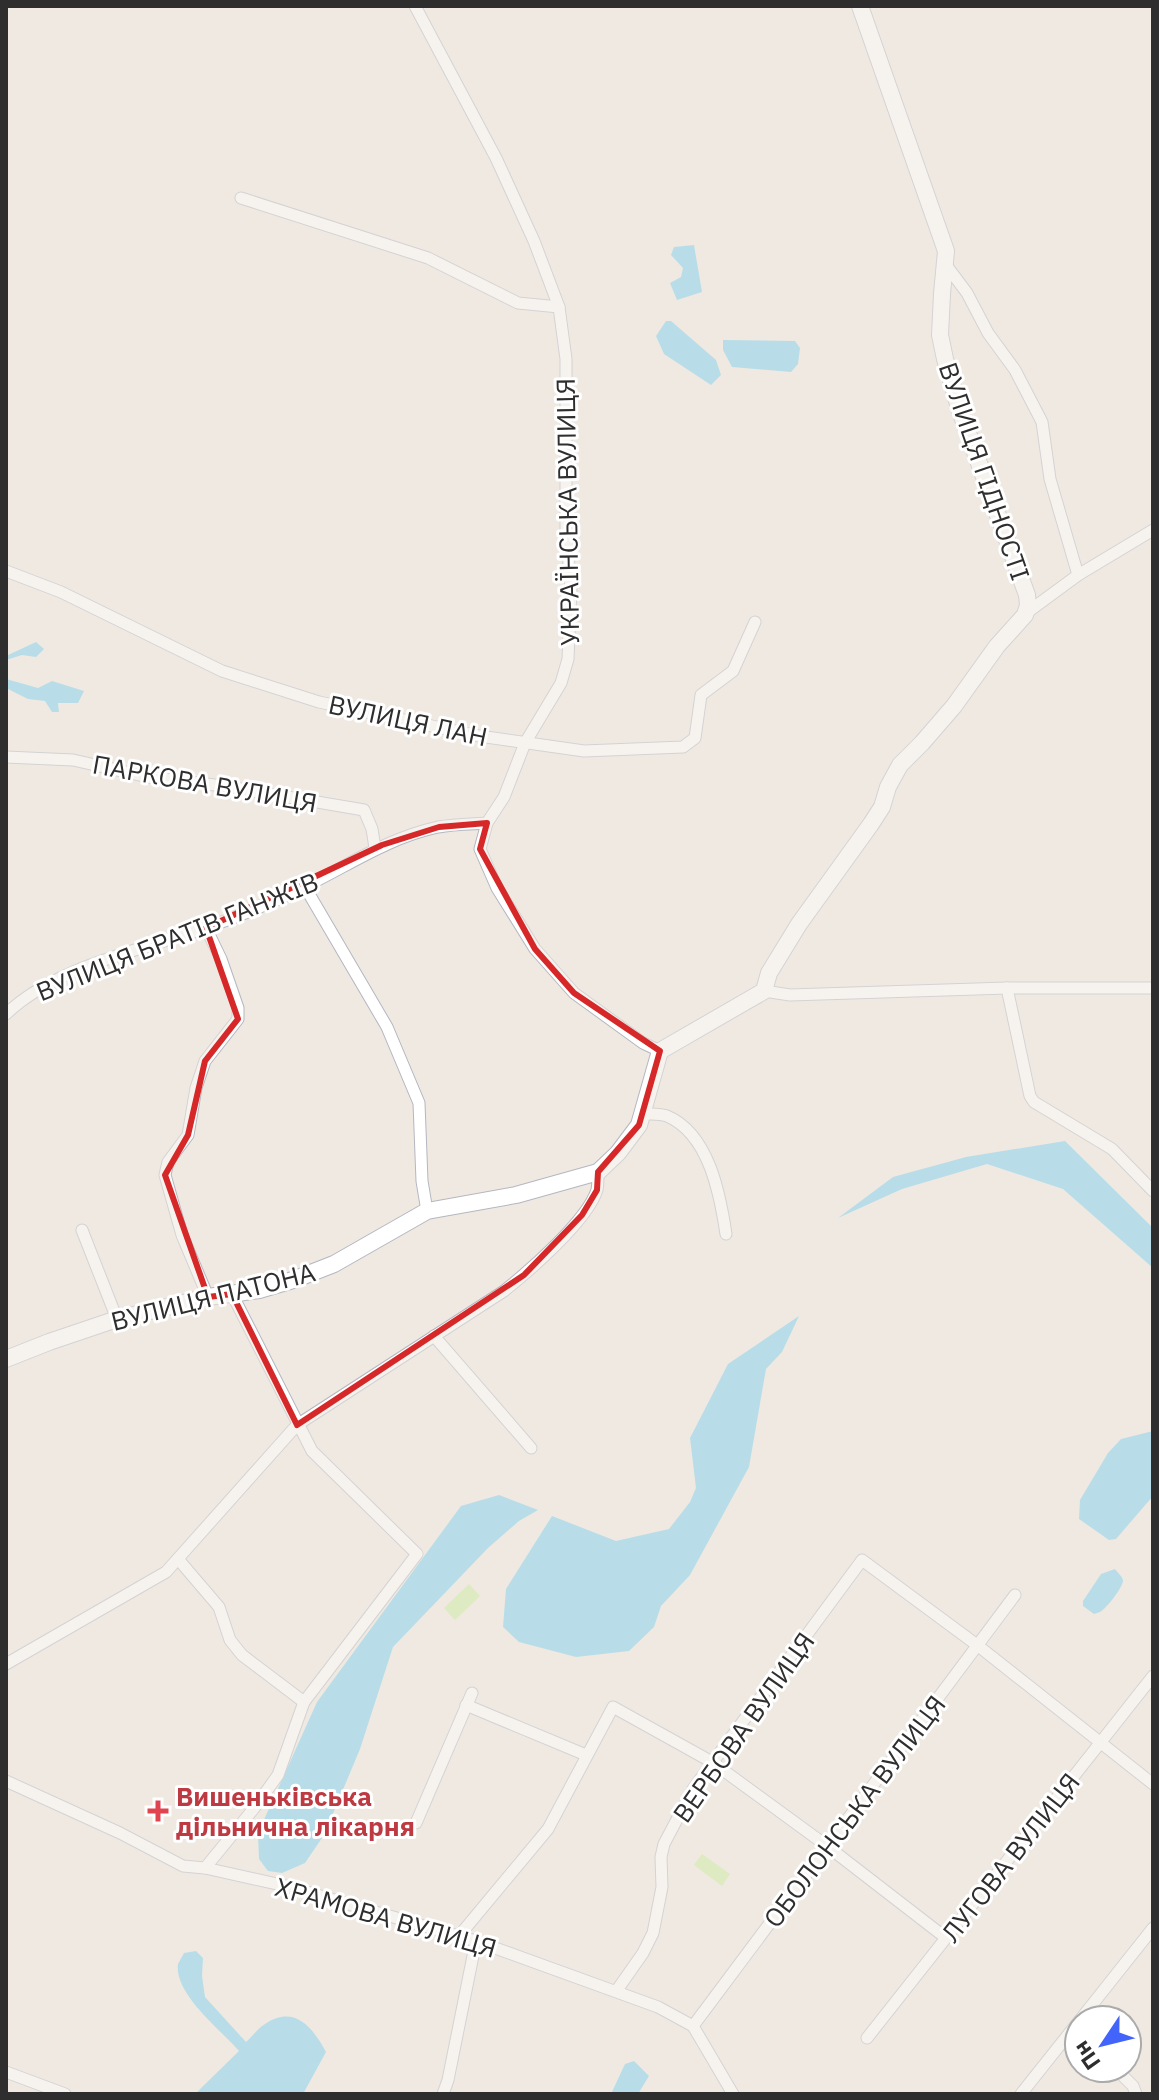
<svg xmlns="http://www.w3.org/2000/svg" width="1159" height="2100" font-family="'IBM Plex Sans',sans-serif">
	<style>
		.pitch { fill: #c9ec9a }
		.water { fill: #75cff0 }
		.lines { fill: none; stroke-linecap: round; stroke-linejoin: round }
		.street-casing { stroke: #b4b7c1; stroke-width: 13 }
		.secondary-casing { stroke: #b4b7c1; stroke-width: 18 }
		.street { stroke: #fff; stroke-width: 11 }
		.secondary { stroke: #fff; stroke-width: 16 }
		.marked { fill: none; stroke: #d62828; stroke-width: 6; stroke-linejoin: round }
		.health-dot { fill: #e0444e; stroke: #fff; stroke-width: 3 }
		.labels { text-anchor: middle; dominant-baseline: central; stroke-width: 6; stroke-linejoin: round; paint-order: stroke }
		.street-label { font-size: 26px; fill: #2e2e2e; stroke: #fff }
		.health-label { font-size: 26px; font-weight: bold; fill: #be3a42; stroke: #fff; text-anchor: start }
	</style>
	<rect width="100%" height="100%" fill="#efe9e1"/>
	<g class="pitch">
		<path d="M469,1584l11,12 -25,24 -11,-12z"/>
		<path d="M702,1854l28,20 -8,12 -28,-21z"/>
	</g>
	<g class="water">
		<path d="M694,245l8,47 -25,8 -7,-17 11,-6 2,-9 -12,-13 3,-8z"/>
		<path d="M666,321h5l45,39 5,15 -10,10 -47,-31 -8,-18z"/>
		<path d="M723,340l72,1 5,7 -2,16 -7,8 -59,-5 -9,-17z"/>
		<path d="M36,642l8,7 -8,8 -14,-2 -16,5v-4z"/>
		<path d="M6,679l32,9 14,-7 32,10 -6,12h-20l1,9h-7l-7,-11 -17,-2 -22,-11z"/>
		<path d="M1065,1141l88,87v40l-90,-79 -76,-25 -85,25 -64,29 55,-41 73,-20z"/>
		<path d="M799,1316l-17,36 -16,17 -17,98 -59,108 -29,31 -7,21 -25,24 -53,6 -57,-15 -16,-15 3,-38 46,-73 64,25 53,-12 21,-27 6,-14 -6,-50 38,-74z"/>
		<path d="M1153,1431v65l-37,43 -7,1 -30,-21 1,-19 28,-47 13,-14z"/>
		<path d="M499,1495l39,15 -19,11 -31,27 -95,99 -33,102 -36,86 -19,28 -23,10 -14,-2 -9,-12 -1,-26 59,-131 144,-196z"/>
		<path d="M1115,1569c2,3 7,7 8,11 1,6 -17,29 -23,32 -2,1 -4,1 -6,2l-11,-8v-5l18,-27z"/>
		<path d="M196,1951l7,7 -1,18 3,21 41,45c6,-5 12,-14 19,-18 30,-20 48,4 61,28l-23,42h-108l44,-43c-18,-21 -65,-57 -61,-87 1,-2 5,-9 6,-11z"/>
		<path d="M634,2061l15,15 -11,18h-27l14,-30z"/>
	</g>
	<g class="lines">
		<g class="street-casing">
			<g id="street">
				<path d="M415,6l81,152 38,83 25,66 7,52v170l5,61 -3,69 -7,24 -36,60 -21,54 -17,26 -7,26 17,39 38,61 39,44 69,50 17,8"/>
				<path d="M241,198l187,60 90,45 41,4"/>
				<path d="M946,265l21,28 21,40 27,37 27,52 8,57 28,96"/>
				<path d="M6,571l55,21 161,79 97,31 160,34 105,15 99,-4 12,-9 6,-43 32,-24 22,-49"/>
				<path d="M1025,614l53,-39 75,-45"/>
				<path d="M6,757l67,3 75,17 75,9 141,24 8,19 3,19"/>
				<path d="M305,887l82,140 32,76 3,78 5,30"/>
				<path d="M206,928l15,31 17,49v11l-33,42 -9,27 -8,47 -20,27 -3,13 17,60 26,62"/>
				<path d="M1007,988l23,108 4,6 78,47 41,42"/>
				<path d="M764,991l26,4 217,-7h146"/>
				<path d="M6,1014c50,-48 136,-64 199,-86 32,-11 71,-27 101,-42 45,-22 82,-48 132,-59 16,-3 33,-3 49,-4"/>
				<path d="M643,1114c8,0 17,-1 24,2 42,18 53,78 59,118"/>
				<path d="M82,1230l35,89"/>
				<path d="M434,1336l97,112"/>
				<path d="M178,1559l41,48 11,33 12,15 62,47"/>
				<path d="M6,1664l160,-92 131,-147 207,-134c25,-20 83,-70 93,-101 1,-5 1,-13 1,-18"/>
				<path d="M466,1705l120,50"/>
				<path d="M6,1781l114,52 63,33 22,2 81,18 190,55 182,66 35,19 40,68"/>
				<path d="M416,1823l56,-130"/>
				<path d="M205,1868l50,-61 23,-32 26,-73 113,-148 -105,-103 -80,-157"/>
				<path d="M459,1936l89,-107 65,-122 99,55 115,84 119,92"/>
				<path d="M617,1990l26,-37 10,-20 9,-46 -1,-30 3,-13 29,-55 169,-229 115,85 176,139"/>
				<path d="M1080,2020l73,-92"/>
				<path d="M693,2026l322,-431"/>
				<path d="M867,2038l286,-362"/>
				<path d="M1115,2068l18,18 3,8"/>
				<path d="M6,2072l59,22"/>
				<path d="M443,2094l5,-14 28,-139"/>
				<path d="M1021,2094l58,-73"/>
			</g>
		</g>
		<g class="secondary-casing">
			<path id="secondary" d="M6,1359l43,-17 68,-23 91,-22 51,-7 34,-10 41,-16 93,-53 89,-16 82,-23 20,-19 21,-28 21,-74 104,-60 5,-18 30,-49 72,-100 11,-17 6,-20 12,-22 22,-22 32,-37 43,-60 28,-31 3,-10 -1,-10 -67,-184 -15,-52 -5,-24 2,-41 4,-43 -86,-245"/>
		</g>
		<use href="#street" class="street"/>
		<use href="#secondary" class="secondary"/>
	</g>
	<path d="M0 0H1159V2100H0ZM487,823l-7,26 55,100 39,44 86,58 -21,74 -41,47 -1,18 -15,25 -58,60 -227,150 -65,-131 -24,3 -43,-122 23,-40 17,-74 33,-42 -32,-91 176,-83 57,-18z" fill="#efe9e1" fill-opacity=".55" fill-rule="evenodd"/>
	<path class="marked" d="M487,823l-7,26 55,100 39,44 86,58 -21,74 -41,47 -1,18 -15,25 -58,60 -227,150 -65,-131 -24,3 -43,-122 23,-40 17,-74 33,-42 -32,-91 176,-83 57,-18z"/>
	<path class="health-dot" d="M154 1799h8v8h8v8h-8v8h-8v-8h-8v-8h8z"/>
	<g class="labels">
		<g class="street-label">
			<text transform="translate(985 471) rotate(71)">ВУЛИЦЯ ГІДНОСТІ</text>
			<text transform="translate(567 512) rotate(-91)">УКРАЇНСЬКА ВУЛИЦЯ</text>
			<text transform="translate(408 720) rotate(12)">ВУЛИЦЯ ЛАН</text>
			<text transform="translate(205 783) rotate(10)">ПАРКОВА ВУЛИЦЯ</text>
			<text transform="translate(177 936) rotate(-22)">ВУЛИЦЯ БРАТІВ ГАНЖІВ</text>
			<text transform="translate(213 1296) rotate(-14)">ВУЛИЦЯ ПАТОНА</text>
			<text transform="translate(743 1727) rotate(-55)">ВЕРБОВА ВУЛИЦЯ</text>
			<text transform="translate(854 1811) rotate(-53)">ОБОЛОНСЬКА ВУЛИЦЯ</text>
			<text transform="translate(1010 1857) rotate(-52)">ЛУГОВА ВУЛИЦЯ</text>
			<text transform="translate(386 1917) rotate(16)">ХРАМОВА ВУЛИЦЯ</text>
		</g>
		<g class="health-label">
			<text x="176" y="1796">Вишеньківська<tspan x="176" dy="30">дільнична лікарня</tspan></text>
		</g>
	</g>
	<rect width="1159" height="2100" fill="none" stroke="#2e2e2e" stroke-width="16"/>
	<g transform="translate(1103 2044) rotate(235)"><circle r="38" fill="#ffffff" stroke="#ababab" stroke-width="2"/>
	<path d="M0-6L14 30L0 20L-14 30Z" fill="#4264fb"/>
	<text y="-12" font-size="22" font-weight="bold" text-anchor="middle" fill="#2e2e2e">Пн</text>
	</g>
</svg>
